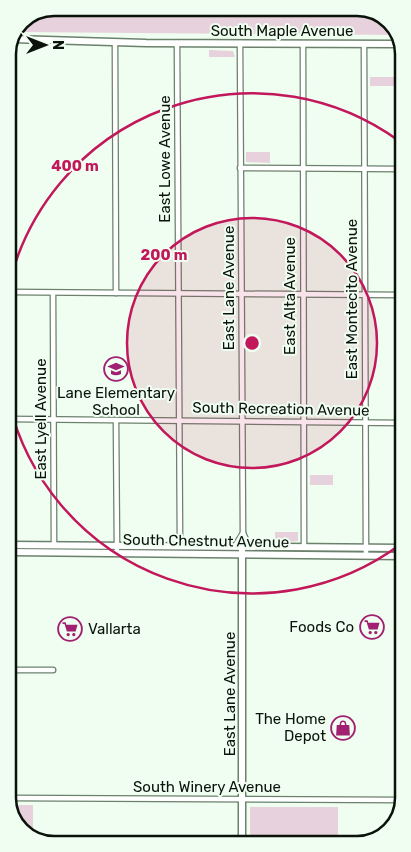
<svg xmlns="http://www.w3.org/2000/svg" width="411" height="852" font-family="Rubik,sans-serif">
	<style>
		.green { fill: #e7d1dc }
		.water { fill: #bdd7be; stroke: #879c88 }
		.lines { fill: none; stroke-linecap: round; stroke-linejoin: round }
		.street-casing { stroke: #6b816c; stroke-width: 7 }
		.secondary-casing { stroke: #6b816c; stroke-width: 9 }
		.street { stroke: #fff; stroke-width: 4.5 }
		.secondary { stroke: #fff; stroke-width: 6 }
		.ring { fill: none; stroke: #c2185b; stroke-width: 2.5 }
		.labels { text-anchor: middle; dominant-baseline: central; stroke-width: 4; stroke-linejoin: round; paint-order: stroke }
		.street-label { font-size: 15px; fill: #0a120a; stroke: #effef0 }
		.poi-label { font-size: 15px; fill: #0a120a; stroke: #effef0; text-anchor: end }
		.rim { fill: none; stroke: #0a120a; stroke-width: 2.5 }
		.centre { fill: #c2185b; stroke: #effef0; stroke-width: 2.5 }
		.ring-label { font-size: 15px; text-anchor: middle; font-weight: bold; fill: #c2185b; stroke: #effef0; stroke-width: 4; stroke-linejoin: round; paint-order: stroke }
	</style>
	<rect width="100%" height="100%" fill="#effef0"/>
	<g class="green">
		<path d="M54,8h306l25,9 14,18 -383,-3 5,-11z"/>
		<path d="M209,50l24,1 2,6h-26z"/>
		<rect x="370" y="77" width="24" height="9"/>
		<path d="M246,152h24v11l-24,-1z"/>
		<rect x="310" y="475" width="23" height="10"/>
		<path d="M275,532h23v9l-23,2z"/>
		<path d="M11,805h22v33c-13,-5 -22,-20 -22,-33z"/>
		<path d="M250,807h88v34l-88,1z"/>
	</g>
	<path class="water" d="M127,8h233l6,2z"/>
	<g class="lines">
		<g class="street-casing">
			<g id="street">
				<path d="M115,42l1,251"/>
				<path d="M177,43l3,502"/>
				<path d="M240,43l3,490 6,13"/>
				<path d="M303,44l1,503"/>
				<path d="M364,44l2,511"/>
				<path d="M240,168l161,1"/>
				<path d="M9,292l392,3"/>
				<path d="M53,293l1,252"/>
				<path d="M9,419l393,4"/>
				<path d="M116,420l1,129"/>
				<path d="M235,546l8,-13"/>
				<path d="M10,670h43"/>
				<path d="M11,798l392,2"/>
			</g>
		</g>
		<g class="secondary-casing">
			<g id="secondary">
				<path d="M13,39l133,4 254,1"/>
				<path d="M10,545l392,3"/>
				<path d="M10,552l392,4"/>
				<path d="M242,842v-292"/>
			</g>
		</g>
		<use href="#street" class="street"/>
		<use href="#secondary" class="secondary"/>
	</g>
	<circle cx="252" cy="343" r="125" fill="#c2185b" fill-opacity=".12"/>
	<g class="ring">
		<circle cx="252" cy="343" r="125"/>
		<path d="M401 544A250 250 0 0 1 9 403M9 285A250 250 0 0 1 399 141"/>
	</g>
	<defs>
		<g id="school-ring" transform="scale(1.25)"><circle r="9.5" fill="#effef0" stroke="#a12071" stroke-width="1.5"/><path d="M0-5L7-2L0 1L-7-2ZM-4 1L0 2.5L4 1V4Q0 6-4 4Z" fill="#a12071"/></g>
		<g id="supermarket-ring" transform="scale(1.25)"><circle r="9.5" fill="#effef0" stroke="#a12071" stroke-width="1.5"/><path d="M-6-5.5h2.5l.6 2H6L4.5 2H-2.5L-4.4-4H-6ZM-1.5 3.2a1.3 1.3 0 1 0 .1 0ZM3 3.2a1.3 1.3 0 1 0 .1 0Z" fill="#a12071"/></g>
		<g id="shop-ring" transform="scale(1.25)"><circle r="9.5" fill="#effef0" stroke="#a12071" stroke-width="1.5"/><path d="M-5-2.5h2.3a2.7 3.5 0 0 1 5.4 0H5L5.5 6h-11ZM-1.5-2.5h3a1.5 2.3 0 0 0-3 0Z" fill="#a12071"/></g>
	</defs>
	<g fill-rule="evenodd">
		<use href="#school-ring" x="116" y="369"/>
		<use href="#supermarket-ring" x="372" y="627"/>
		<use href="#supermarket-ring" x="70" y="629"/>
		<use href="#shop-ring" x="343" y="728"/>
	</g>
	<g class="labels">
		<g class="street-label">
			<text x="282" y="31">South Maple Avenue</text>
			<text transform="translate(165 159) rotate(-90)">East Lowe Avenue</text>
			<text transform="translate(229 288) rotate(-90)">East Lane Avenue</text>
			<text transform="translate(290 296) rotate(-90)">East Alta Avenue</text>
			<text transform="translate(352 299) rotate(-90)">East Montecito Avenue</text>
			<text transform="translate(281 409) rotate(1)">South Recreation Avenue</text>
			<text transform="translate(41 419) rotate(-90)">East Lyell Avenue</text>
			<text transform="translate(206 541) rotate(1)">South Chestnut Avenue</text>
			<text transform="translate(230 694) rotate(-90)">East Lane Avenue</text>
			<text x="207" y="787">South Winery Avenue</text>
		</g>
		<g class="poi-label">
			<text x="116" y="393" text-anchor="middle">Lane Elementary<tspan x="116" dy="17">School</tspan></text>
			<text x="354" y="627">Foods Co</text>
			<text x="88" y="629" text-anchor="start">Vallarta</text>
			<text x="326" y="719">The Home<tspan x="326" dy="17">Depot</tspan></text>
		</g>
	</g>
	<path d="M0 0H411V852H0ZM54 16H357A38 38 0 0 1 395 54V798A38 38 0 0 1 357 836H54A38 38 0 0 1 16 798V54A38 38 0 0 1 54 16Z" fill="#effef0" fill-rule="evenodd"/>
	<path class="rim" d="M54 16H357A38 38 0 0 1 395 54V798A38 38 0 0 1 357 836H54A38 38 0 0 1 16 798V54A38 38 0 0 1 54 16Z"/>
	<circle cx="252" cy="343" r="8" class="centre"/>
	<g class="ring-label">
		<text x="75" y="171">400 m</text>
		<text x="164" y="260">200 m</text>
	</g>
	<g transform="translate(45 45) rotate(90)" stroke="#effef0" stroke-width="4" paint-order="stroke">
	<path d="M0-4L9 19L0 12L-9 19Z" fill="#0a120a"/>
	<text y="-8" font-size="14" font-weight="bold" text-anchor="middle" fill="#0a120a">N</text>
	</g>
</svg>
